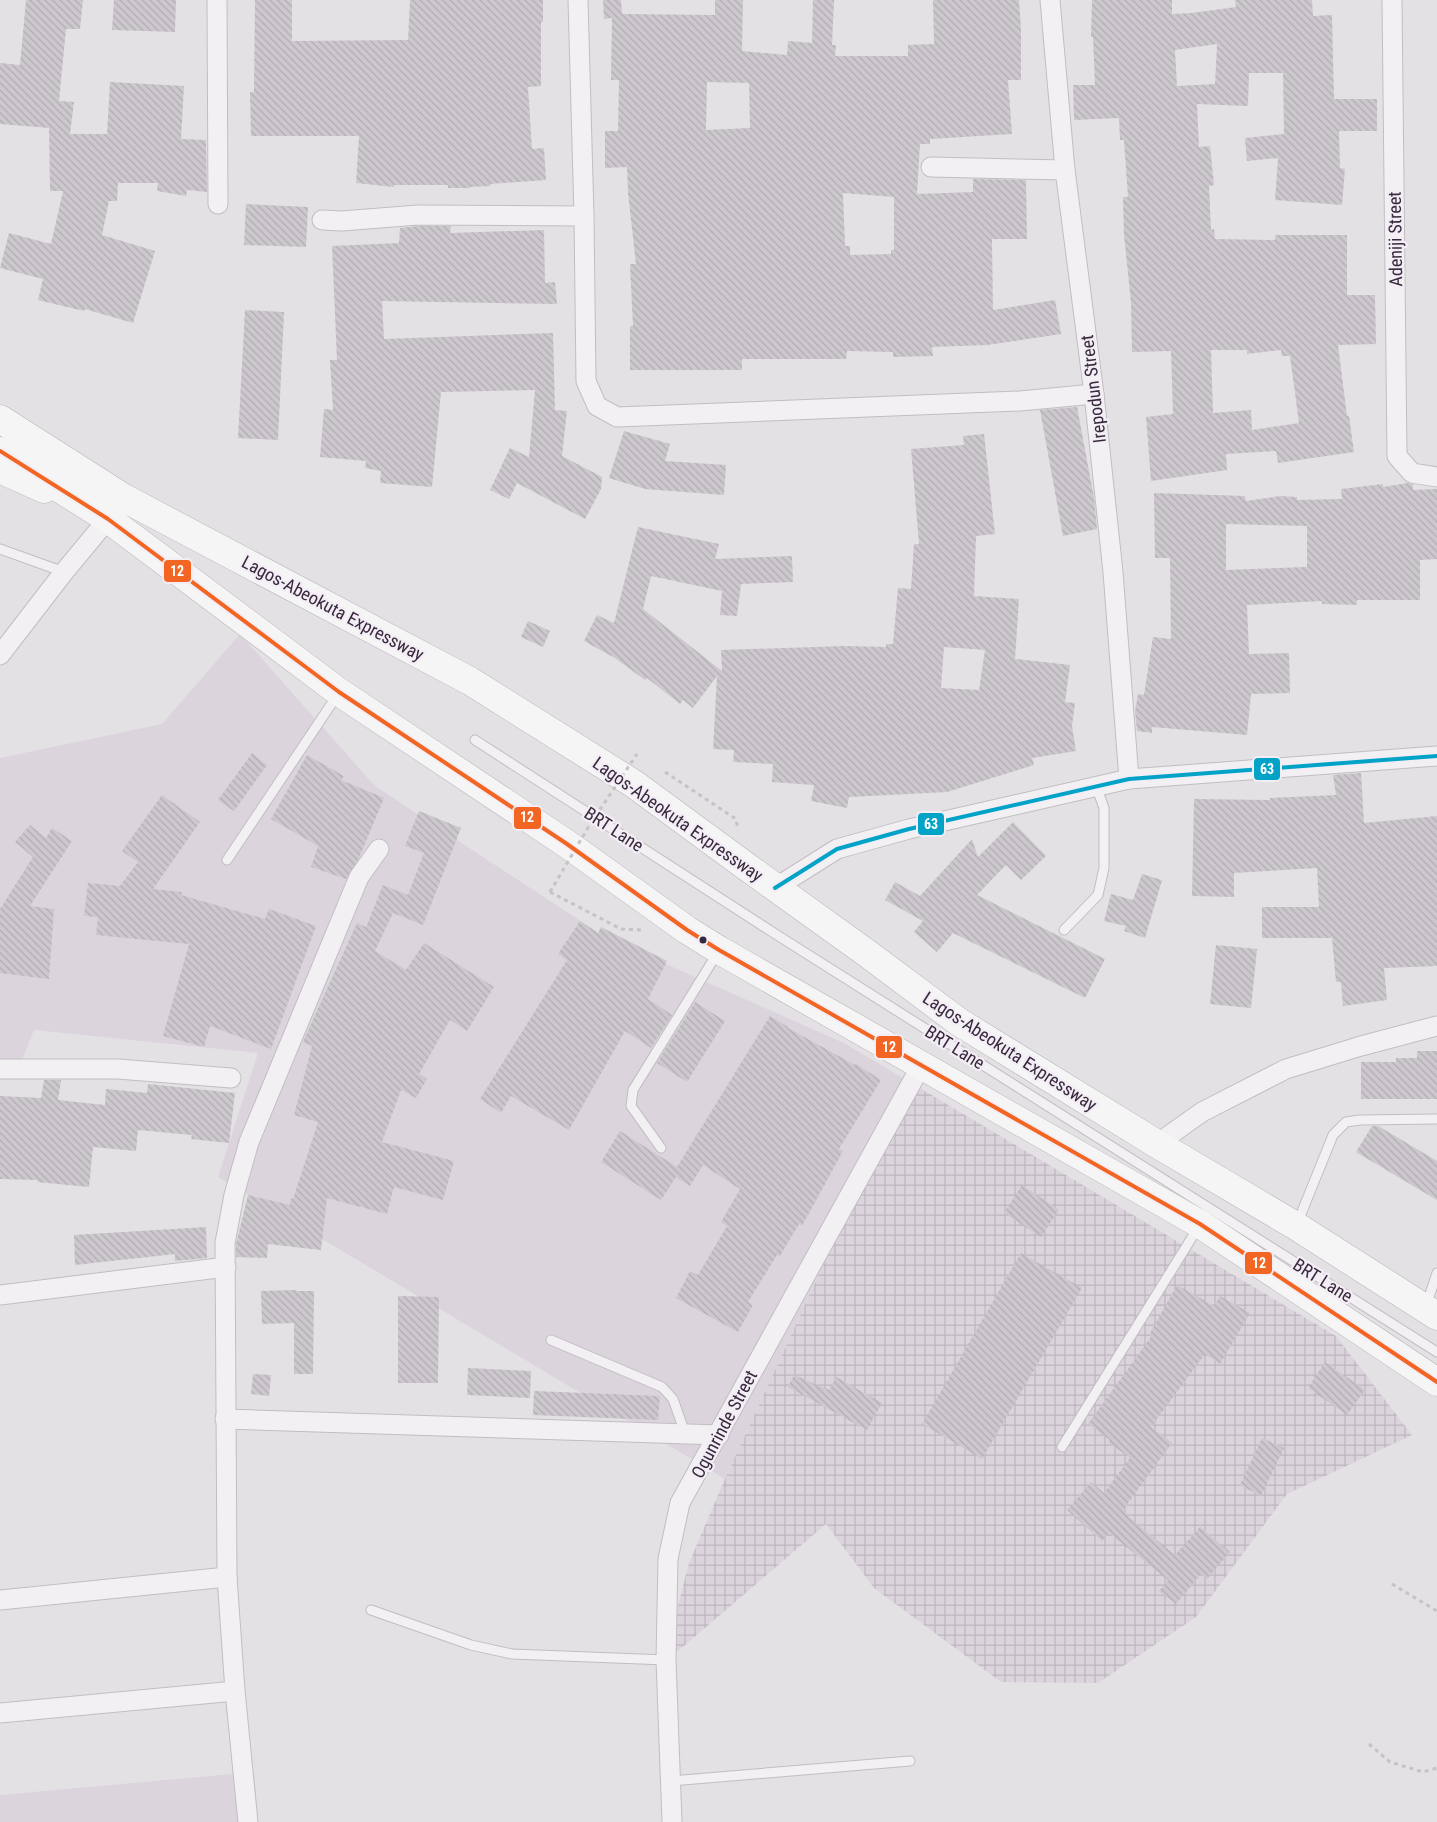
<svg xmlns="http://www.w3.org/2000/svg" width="1437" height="1822" font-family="'Roboto Condensed',sans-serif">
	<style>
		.built { fill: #dbd4dd }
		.industrial { fill: url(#industrial-grid) }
		.building { fill: url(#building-back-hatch); fill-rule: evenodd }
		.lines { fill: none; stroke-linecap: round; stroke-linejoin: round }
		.lane-casing { stroke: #c1bec2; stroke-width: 11 }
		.street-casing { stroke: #c1bec2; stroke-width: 21 }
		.primary-casing { stroke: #c1bdc3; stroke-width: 29 }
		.highway-casing { stroke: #b8b3ba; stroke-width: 29 }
		.path { stroke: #c6c2c7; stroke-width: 3; stroke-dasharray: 4 4; stroke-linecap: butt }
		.lane { stroke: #f2f0f2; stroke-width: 9 }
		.street { stroke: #f2f0f2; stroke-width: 19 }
		.primary { stroke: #f6f5f6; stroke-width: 28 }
		.highway { stroke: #f6f5f6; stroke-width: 28 }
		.path-bridge { stroke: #c6c2c7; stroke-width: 3; stroke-dasharray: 4 4; stroke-linecap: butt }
		.bus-1-casing { stroke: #f3eef5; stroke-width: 8 }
		.bus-2-casing { stroke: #f3eef5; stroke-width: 8 }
		.bus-1 { stroke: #f26522; stroke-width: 4 }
		.bus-2 { stroke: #03a3c7; stroke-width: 4 }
		.bus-dot { fill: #38293d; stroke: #f3eef5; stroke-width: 2 }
		.labels { text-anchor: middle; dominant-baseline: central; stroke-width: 4.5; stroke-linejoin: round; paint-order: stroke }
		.street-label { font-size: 18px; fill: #38293d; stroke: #f3eef5 }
		.line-badge { stroke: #f3eef5; stroke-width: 2 }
		.badge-label { font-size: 14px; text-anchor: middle; font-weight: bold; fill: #fff }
	</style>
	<defs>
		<pattern id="industrial-grid" width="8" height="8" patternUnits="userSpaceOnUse" patternTransform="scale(1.25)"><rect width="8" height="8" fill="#dbd4dd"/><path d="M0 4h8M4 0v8" fill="none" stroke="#bdb6bf"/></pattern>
		<pattern id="building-back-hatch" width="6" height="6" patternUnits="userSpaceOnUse" patternTransform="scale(1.25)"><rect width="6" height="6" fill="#ccc8cd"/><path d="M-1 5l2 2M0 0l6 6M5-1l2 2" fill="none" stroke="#b0acb1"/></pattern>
	</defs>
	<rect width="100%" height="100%" fill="#e4e1e5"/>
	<g class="built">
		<path d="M240,634l135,152 230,151 239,106 64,38 -183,398 -507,-302 40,-124 -224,-23 -13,33 -21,-1v-304l162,-34z"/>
		<path d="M254,1772l4,50h-258v-27z"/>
	</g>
	<path class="industrial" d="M908,1081l428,255 76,99 -125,59 -91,123 -98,66 -97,-1 -127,-94 -48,-64 -163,140 26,-101 36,-84z"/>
	<g class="building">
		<path d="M26,0h57l-3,29h-14l-7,72 15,1 -4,32h37l3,-52 74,4 -3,53 25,1 1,52 -20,-2 -1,6 -29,-5 1,-8h-40l-1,18h-8l-7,34 53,16 -22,72 -48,-14 -1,2 -46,-11 5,-21 -43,-11 9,-35 42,11 12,-53h-13l-1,-63 -49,-4v-61l20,2z"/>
		<path d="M114,0h62l-1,32 -63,-2z"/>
		<path d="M255,0h37v41l116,-1 2,-40h133v22h-2v64l-13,1 4,62 12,-1 2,32 -56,4 1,2 -21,1v1h-22v-3h-54v2l-38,-4 3,-47h-108l-1,-44h4z"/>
		<path d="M603,0h18l1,14 93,1v-15h28l-1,51 45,4 1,-14 24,2 1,-43h21l-2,45h4l-1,11h73v-11l26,-1 -1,-44h86l2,30v50h-13l4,54 -82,5v5h-10l-3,50 56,-2v-13l53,1 1,59h-35l1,71 62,-10 6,34 -74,11 -55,2 1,9 -40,1v-5l-46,-1 -1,8h-104v11h-112v-44h3l-3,-62h6l-8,-71 -1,-26 -22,1v-37h13l1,-51h-8l1,-62 -8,1zM707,82l42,1 1,45 -44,2zM843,193l51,4v53h-3v4l-41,1v-9h-5z"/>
		<path d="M1092,0h80v14l20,-1 44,-6 -1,-7h77l1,16 19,-1 2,84h43v32h-38l1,37 5,1 -3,36 -67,-5 3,-42 -31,3 -2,-23 39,-4 -1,-61h-34l-1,33 -51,-2 2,43 11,-1 4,39 -5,1 2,44 3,-1 1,10 60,1v-5h72v60h28l1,49 -38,1 9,71h2l5,36 -76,11 -2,-12 -50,3 1,16 -76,11 -5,-64 27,-3 -2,-63 -39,1 -1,-50 -7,-67 -1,-38h5l-4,-57h-4l-1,-22 -45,2 -1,-35h22l-2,-48h-2zM1217,44l-2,40 -38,2 -2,-36zM1211,350h36v4l34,-4 1,6h8l9,67 -47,7 -1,-20 -38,3z"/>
		<path d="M246,204l62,3 -2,40 -62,-2z"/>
		<path d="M418,226h33l-1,7 94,-3 1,53 10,-1 2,22 -175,-3 2,38 169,-6 2,77 12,1 -5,45 40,21 -1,12 -16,30 -68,-36 -8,16 -19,-9 20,-42 19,9 6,-67 -94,2 -9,95 -52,-4 1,-12 -16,-3 1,-7 -46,-4 4,-48 9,1 -3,-50h7l-5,-114 67,-3 1,-15z"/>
		<path d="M245,310l39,2 -6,128 -40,-2z"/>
		<path d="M1077,407l17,91 3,31 -34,7 -23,-126z"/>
		<path d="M624,431l46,13 -5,17 61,4 -2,30 -79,-6 -36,-11z"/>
		<path d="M984,434l11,100 -19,2 -2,60 45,3 -4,60 55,6 -5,37 10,1 -3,23 4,25 -44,7 2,7 -87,27 -98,5 -2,11 -36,-7 3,-16 -42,-3 1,-18 -40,-2 1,-12 -21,-1 4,-73 -24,32 -10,-8 -3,4 -33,-26 -2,2 -30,-22 -31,-17 13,-26 17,8 24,-96 81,17 -4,15 77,-3 1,26 -52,2 -4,32 -17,-1 2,-24 -71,-15 -8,33 79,62 -1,-21 124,-4 41,1v-3h7l5,-56 13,1 3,-45h5l-8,-95 53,-4 -1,-9zM944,647l41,3 -6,40 -38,-2z"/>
		<path d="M1408,483l5,1v6l24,-1v70l-17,1v40h-63v5l-35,-1v-3l-75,4 2,49 40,-1 1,40 -39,1 -4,41 -95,-8v6l-15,-2 -2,-20 3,-17 6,1 9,-58 18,2 -1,-81h-15l-1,-65 91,3 1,5 34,-5 17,1v3l45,-1 -1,-10 42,-5v3zM1226,524l81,2v41l-81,3z"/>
		<path d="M528,621l22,10 -7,16 -22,-10z"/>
		<path d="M252,753l15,12 -33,46 -16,-11z"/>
		<path d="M307,755l37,21 -3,4 43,18 -25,60 -13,21 -35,-12 7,-21 -47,-27z"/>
		<path d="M1361,773l3,50 73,-7v150l-53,2 3,32 -44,6 -2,-24h-5l-4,-44h-70v-31h57l-2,-39 -83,5v24l-42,-1 2,-97 76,1v-2l66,-3 -3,-20z"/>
		<path d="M162,795l38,27 -47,67 29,3 -1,3 84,24 4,-10 47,17 -45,123 -61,-23 -6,21 -41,-11 26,-92 -93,-9 2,-18 -14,-1 4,-33 32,3 18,-24 -16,-11z"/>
		<path d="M419,811l42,17 -38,97 -30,-12 -18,38 31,19 18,-27 70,44 -27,44 -17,-11 -31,54 8,5 -11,19 -15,-8 -19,52 72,19 -11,39 -49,-13 -7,27 -60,-16 -6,52 -53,-6 -1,14 -31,-1v-13l12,-49 42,10 1,-7 2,1 25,-77 -24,-7 18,-69 -9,-4 54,-119 9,4 17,-42 25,10 16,-42 -19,-7z"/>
		<path d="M1013,822l33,34 -25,24 -15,-15 -29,30 128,64 -20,39 -132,-65 -16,19 -23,-20 9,-11 -38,-21 10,-18 25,14 52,-57 6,18z"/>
		<path d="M30,825l16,13 6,-10 20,13 -42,65 24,3 -5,70 -49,-6v-64l33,-52 -18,-15z"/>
		<path d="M1142,874l20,6 -17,58 -21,-7 2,-5 -22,-5 7,-27 22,6z"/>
		<path d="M580,921l18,12 3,-6 66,34 -19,38 24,16 -21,33 -26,-17 -56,99 -58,-34 -10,17 -21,-14 87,-139 -9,-6z"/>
		<path d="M1216,945l41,4 -6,59 -41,-4z"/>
		<path d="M695,1002l30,19 -38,61 -30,-19z"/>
		<path d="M770,1016l18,11v1l67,37 1,-1 25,16 -42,69 4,2 -41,75 -3,-2 -19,32 -3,-1 -29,47 5,3 -15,27 -62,-34 14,-27 8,4 29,-49 -6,-4 19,-33 -37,-24 -13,21 -14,-9 -15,23 -60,-38 19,-31 57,36z"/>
		<path d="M1417,1051h20v48h-76v-37h35v-4h21z"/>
		<path d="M44,1080h17l-3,20 47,5 1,-16 41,4 1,-9 87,9 -6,50 -38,-4 1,-4 -54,-5 -2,21 -43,-4 -4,40 -52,-5 1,-2 -38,-1v-83l41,2z"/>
		<path d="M1372,1126h6l59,35v39l-81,-48z"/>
		<path d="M1022,1185l37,25 -18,27 -37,-24z"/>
		<path d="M206,1227l1,31 -32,3v-7l-100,11 -1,-30z"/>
		<path d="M1021,1253l61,35 -100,171 -60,-35z"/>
		<path d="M1177,1285l37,21 6,-10 30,17 -30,51 -15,-10 -54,73 21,16 -49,67 3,3 -1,1 50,41 25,-28 30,25 -23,27 -6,-5 -25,30 -17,-13 9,-11 -59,-47 -7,8 -35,-31 24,-28 13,11 26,-35 -22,-16 2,-2 -22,-16 63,-87 -2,-2z"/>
		<path d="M296,1290v1h18l-1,83h-19v-51l-32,1 -1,-33z"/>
		<path d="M398,1296l41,1 -1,86h-40z"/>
		<path d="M1325,1362l40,28 -18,25 -39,-27z"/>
		<path d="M468,1368l63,3 -1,27 -63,-3z"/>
		<path d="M253,1374l18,1 -2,21 -18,-2z"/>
		<path d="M794,1375l35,15 7,-13 46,26 -15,27 -79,-43z"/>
		<path d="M534,1391l126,5 -2,24 -125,-5z"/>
		<path d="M1262,1438l22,10 -23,48 -21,-11z"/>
	</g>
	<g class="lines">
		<g class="lane-casing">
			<g id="lane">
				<path d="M0,549l64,23"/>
				<path d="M475,740l302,195 660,417"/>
				<path d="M227,860l111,-166"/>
				<path d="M1064,930l34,-35 6,-27v-60l-8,-22"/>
				<path d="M661,1148l-30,-42 2,-16 85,-138"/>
				<path d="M1297,1224l36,-89 13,-13 14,-2 77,-1"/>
				<path d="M1426,1306l11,-33"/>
				<path d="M551,1340l111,47 11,12 12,34"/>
				<path d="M1062,1447l137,-221"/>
				<path d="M371,1610l100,35 41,9 154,6"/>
				<path d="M671,1781l239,-20"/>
			</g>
		</g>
		<g class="street-casing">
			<g id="street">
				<path d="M217,0l1,204"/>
				<path d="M578,0l6,216 2,165 11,25 20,11 403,-16 74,-7"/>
				<path d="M1050,0l15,170 29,224 19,178 16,207"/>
				<path d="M1392,0l5,456 15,17 25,4"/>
				<path d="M931,167l134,3"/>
				<path d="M322,220l20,1 76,-6 166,1"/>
				<path d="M0,655l64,-83 44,-53"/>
				<path d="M775,888l62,-39 72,-20 220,-50 308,-23"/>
				<path d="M0,1069h118l113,9"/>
				<path d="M1157,1144l45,-32 84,-43 75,-23 76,-20"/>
				<path d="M0,1295l226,-28"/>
				<path d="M225,1419l494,16"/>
				<path d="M0,1600l227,-23"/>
				<path d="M0,1713l235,-22"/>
				<path d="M248,1822l-13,-131 -8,-114 -2,-334 9,-48 15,-53 110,-265 20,-28"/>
				<path d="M672,1822l-6,-162 2,-101 12,-56 242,-439"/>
			</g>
		</g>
		<g class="primary-casing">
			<path id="primary" d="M0,469l44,20"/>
		</g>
		<g class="highway-casing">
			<g id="highway">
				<path d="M0,419l124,79 346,183 164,103 113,83 121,87 91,68 198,122 139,82 141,90"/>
				<path d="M0,451l108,68 231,173 228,152 120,86 32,20 481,274 237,158"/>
			</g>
		</g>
		<g class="path">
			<path d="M665,772l71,47 2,11"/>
			<path d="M550,892l71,37 21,1"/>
			<path d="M1392,1584l45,27"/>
			<path d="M1369,1744l21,18 33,10 14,-4"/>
		</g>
		<use href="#lane" class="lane"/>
		<use href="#street" class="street"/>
		<use href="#primary" class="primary"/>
		<use href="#highway" class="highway"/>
		<path class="path-bridge" d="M550,892l39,-66 48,-72"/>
		<g class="bus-1-casing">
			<path id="bus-1" d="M0,451l108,68 231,173 228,152 120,86 32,20 481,274 237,158"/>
		</g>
		<g class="bus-2-casing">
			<path id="bus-2" d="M775,888l62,-39 72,-20 220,-50 308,-23"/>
		</g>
		<use href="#bus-1" class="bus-1"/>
		<use href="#bus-2" class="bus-2"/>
	</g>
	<circle class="bus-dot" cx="703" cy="940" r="4.5"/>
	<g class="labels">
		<g class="street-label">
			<text transform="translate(1395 239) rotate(-91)">Adeniji Street</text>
			<text transform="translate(1093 389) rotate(-97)">Irepodun Street</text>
			<text transform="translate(333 608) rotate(28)">Lagos-Abeokuta Expressway</text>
			<text transform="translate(678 819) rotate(35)">Lagos-Abeokuta Expressway</text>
			<text transform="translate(614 829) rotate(33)">BRT Lane</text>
			<text transform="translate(955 1047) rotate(32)">BRT Lane</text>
			<text transform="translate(1010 1051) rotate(33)">Lagos-Abeokuta Expressway</text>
			<text transform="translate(1323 1280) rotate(32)">BRT Lane</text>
			<text transform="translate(724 1424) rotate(-62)">Ogunrinde Street</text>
		</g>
	</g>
	<g class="line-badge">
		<rect x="163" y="559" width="29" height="24" rx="5" fill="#f26522"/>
		<rect x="1253" y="757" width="28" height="24" rx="5" fill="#03a3c7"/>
		<rect x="513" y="806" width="29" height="24" rx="5" fill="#f26522"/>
		<rect x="917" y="812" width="28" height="24" rx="5" fill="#03a3c7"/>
		<rect x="875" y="1035" width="28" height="24" rx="5" fill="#f26522"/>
		<rect x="1244" y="1251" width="29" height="24" rx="5" fill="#f26522"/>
	</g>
	<g class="badge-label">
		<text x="177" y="576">12</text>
		<text x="1267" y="774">63</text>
		<text x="527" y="822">12</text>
		<text x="931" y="829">63</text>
		<text x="889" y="1052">12</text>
		<text x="1259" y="1268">12</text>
	</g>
</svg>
